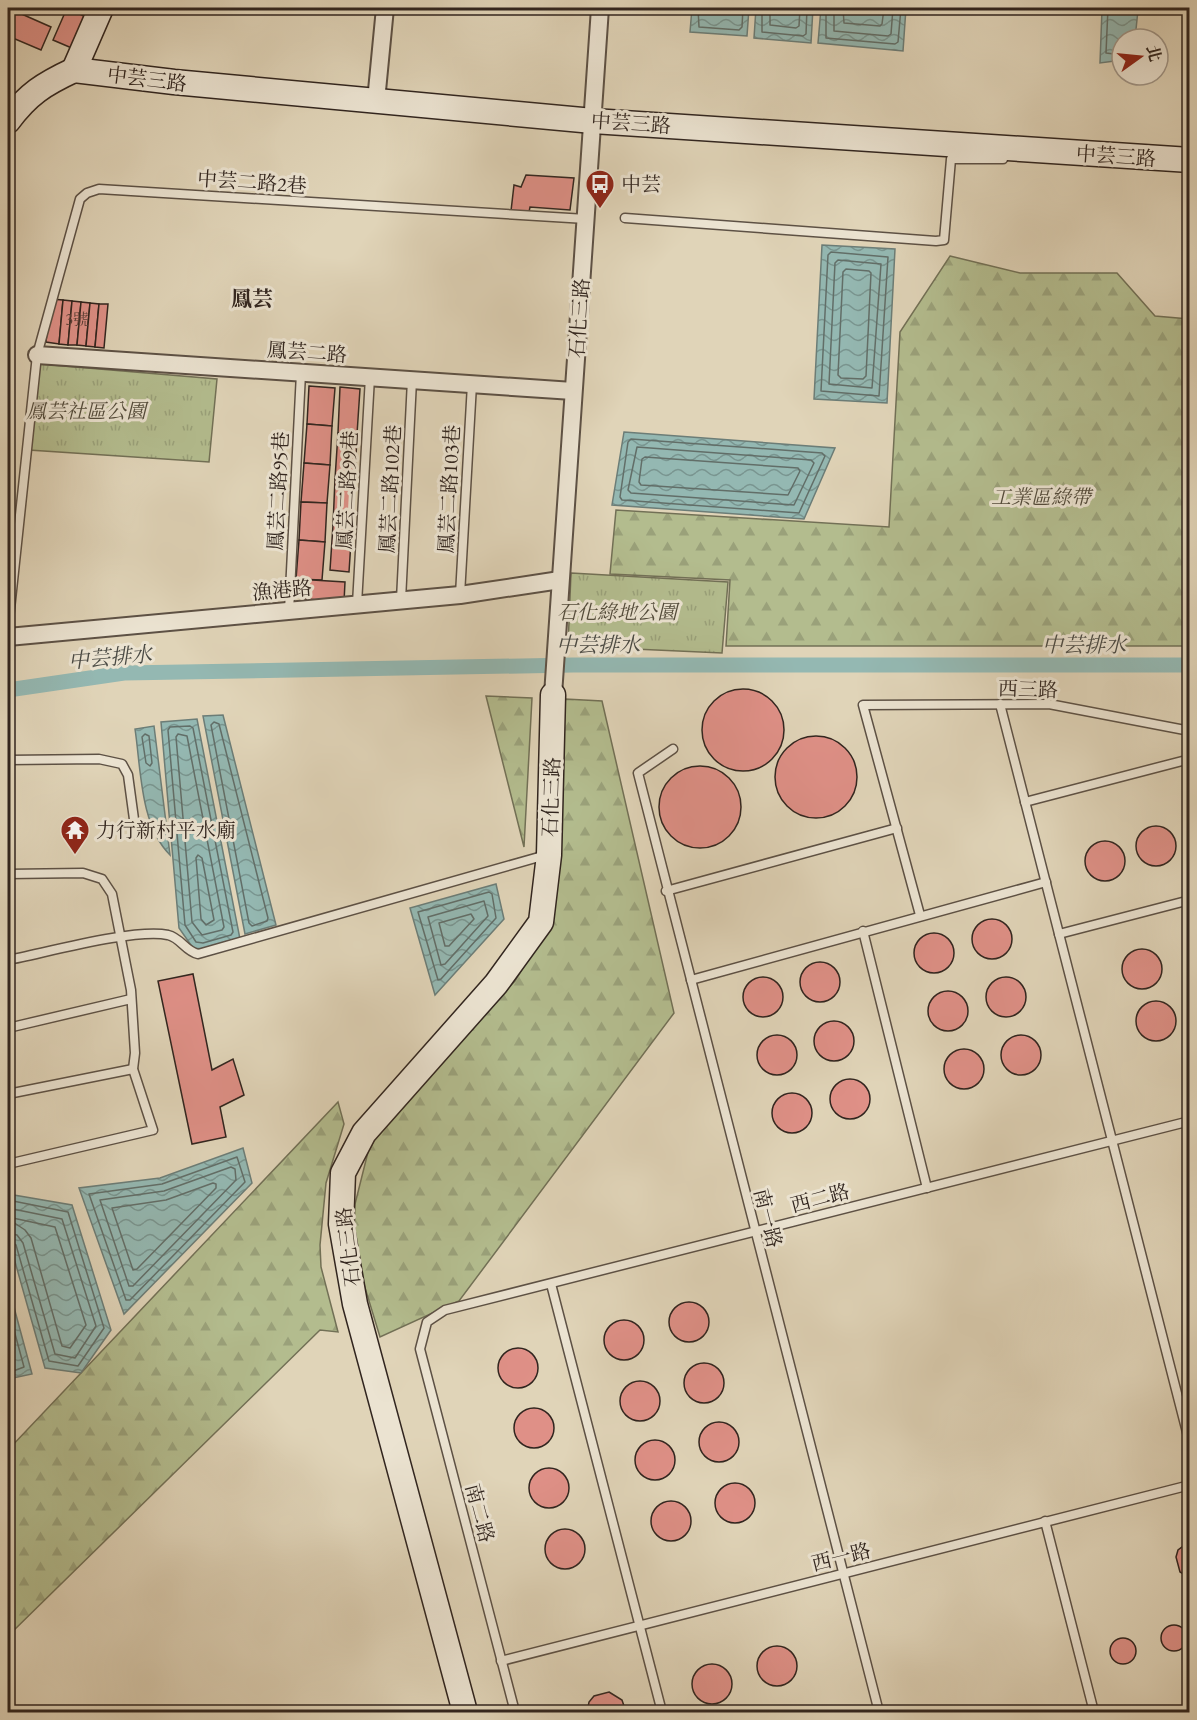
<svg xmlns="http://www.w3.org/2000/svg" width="1197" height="1720" font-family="'EB Garamond','Noto Serif TC',serif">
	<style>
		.forest { fill: url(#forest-firs); stroke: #727056; stroke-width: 1.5 }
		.park { fill: url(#park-tufts); stroke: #727056; stroke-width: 1.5 }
		.water { fill: url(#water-waves); stroke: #6c7d77; stroke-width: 1.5 }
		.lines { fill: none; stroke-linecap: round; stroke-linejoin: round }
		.shore { stroke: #626e68; stroke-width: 1.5 }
		.canal { stroke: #94b8b2; stroke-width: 15 }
		.building { fill: #df9087; stroke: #31251f; stroke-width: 1.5 }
		.lane-casing { stroke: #5d5145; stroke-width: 11 }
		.street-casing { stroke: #5d5145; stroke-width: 20 }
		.secondary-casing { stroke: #31251f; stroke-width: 27 }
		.lane { stroke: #ebe3d1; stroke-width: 8 }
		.street { stroke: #ebe3d1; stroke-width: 16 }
		.secondary { stroke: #ebe3d1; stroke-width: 24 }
		.labels { text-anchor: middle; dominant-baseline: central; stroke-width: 6; stroke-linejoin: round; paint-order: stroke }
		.number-label { font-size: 16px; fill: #5c4039 }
		.street-label { font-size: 20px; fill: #31251f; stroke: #ebe3d1 }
		.poi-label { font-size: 20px; fill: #31251f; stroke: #ebe3d1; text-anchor: start }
		.park-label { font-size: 20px; font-style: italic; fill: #524b3b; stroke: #ebe3d1 }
		.neighbourhood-label { font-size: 21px; font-weight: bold; fill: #31251f; stroke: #ebe3d1 }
		.water-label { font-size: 21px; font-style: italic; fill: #4a4a44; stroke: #ebe3d1 }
	</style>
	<defs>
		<pattern id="forest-firs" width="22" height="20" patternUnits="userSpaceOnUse" patternTransform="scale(1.5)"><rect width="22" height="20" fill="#b3bc8e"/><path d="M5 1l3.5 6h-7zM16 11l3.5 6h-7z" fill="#9aa17a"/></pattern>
		<pattern id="park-tufts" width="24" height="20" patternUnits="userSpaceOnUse" patternTransform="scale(1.5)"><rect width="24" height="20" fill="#b3bc8e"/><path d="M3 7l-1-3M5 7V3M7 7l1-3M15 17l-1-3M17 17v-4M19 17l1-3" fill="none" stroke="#9aa17a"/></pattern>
		<pattern id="water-waves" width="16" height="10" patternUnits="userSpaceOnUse" patternTransform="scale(1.5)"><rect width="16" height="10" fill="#94b8b2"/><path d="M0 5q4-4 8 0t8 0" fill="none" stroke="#799590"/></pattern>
	</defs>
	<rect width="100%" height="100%" fill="#e0d4b8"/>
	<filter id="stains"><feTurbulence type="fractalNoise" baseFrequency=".00333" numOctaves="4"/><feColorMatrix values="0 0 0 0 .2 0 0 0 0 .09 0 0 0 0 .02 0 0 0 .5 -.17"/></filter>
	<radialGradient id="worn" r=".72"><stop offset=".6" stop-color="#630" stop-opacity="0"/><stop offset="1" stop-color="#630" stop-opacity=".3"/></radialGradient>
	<g class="forest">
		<path d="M950,256l70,17h97l38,43 34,3v327h-463l4,-66 -120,-6 6,-64 273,17 11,-195z"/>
		<path d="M486,696l46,2 -8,149z"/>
		<path d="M565,699l37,2 72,312 -215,288 -79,36 -24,-79 -2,-18 1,-36 13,-52 16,-31 131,-140 17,-28z"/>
		<path d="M338,1102l6,22 -18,59 -6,62 1,22 17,65 -18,-2 -312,306v-186z"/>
	</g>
	<g class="park">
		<path d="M40,364l177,15 -8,83 -180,-12z"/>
		<path d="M571,573l157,9 -6,71 -154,-7z"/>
	</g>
	<g class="water">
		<path d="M692,8h57l-2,28 -57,-4z"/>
		<path d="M756,8h57l-2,35 -57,-5z"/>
		<path d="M821,8h85l-3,43 -85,-8z"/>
		<path d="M1102,9l36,1 -3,29h-13v21l-22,3z"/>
		<path d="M822,245l73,4 -8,154 -73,-4z"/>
		<path d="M624,432l211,16 -31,71 -192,-14z"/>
		<path d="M223,715l53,210 -31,9 -42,-218z"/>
		<path d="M197,719l43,220 -37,10 -10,-1 -14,-20 -18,-206z"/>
		<path d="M154,726l16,129c-30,-30 -29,-86 -35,-126z"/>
		<path d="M496,884l8,35 -69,76 -25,-87z"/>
		<path d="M243,1148l9,35 -128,131 -45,-126 81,-10z"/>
		<path d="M8,1194l64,11 39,125 -30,43 -36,-5 -37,-131z"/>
		<path d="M8,1285l24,89 -24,5z"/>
	</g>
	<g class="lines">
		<g class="shore">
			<path d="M698,8l1,19 40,3 3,-3 1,-19"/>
			<path d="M762,8v24l41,4 3,-2 1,-26"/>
			<path d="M770,8v17l26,3 3,-2 1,-18"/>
			<path d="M826,8v30l69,6 3,-2 3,-34"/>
			<path d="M834,8v23l54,5 3,-2 2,-26"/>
			<path d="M843,8l1,15 36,3 2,-2 2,-16"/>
			<path d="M1108,8l-2,45 16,2"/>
			<path d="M831,252l57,5 -9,139 -58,-5 7,-136z"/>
			<path d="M838,260l43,4 -9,124 -43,-4 6,-121z"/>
			<path d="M846,269l23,2 2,2 -5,103 -3,3 -22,-1 -3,-3 5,-103z"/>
			<path d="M631,439l191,14 3,3 -26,57 -177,-13 -2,-3 8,-55z"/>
			<path d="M637,447l174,13 3,3 -20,42 -163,-12 -3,-3z"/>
			<path d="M645,457l153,11 2,3 -12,24 -147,-10 -2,-3 3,-23z"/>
			<path d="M214,722l5,2 49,194 -1,3 -15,5 -3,-3 -38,-198z"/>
			<path d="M190,726l3,2 40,204 -2,3 -28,8 -7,-1 -11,-17 -17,-195 2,-3z"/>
			<path d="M145,734l4,2 3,27 -2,3 -4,-3 -4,-26z"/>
			<path d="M178,734l9,2 37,191 -2,3 -20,5 -10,-13 -16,-185z"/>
			<path d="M198,855l4,3 12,62 -8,5 -5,-6 -5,-61z"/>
			<path d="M489,892l3,2 4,24 -55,61 -3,1 -20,-68z"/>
			<path d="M484,901l4,15 -43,48 -4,1 -13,-48z"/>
			<path d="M471,914l3,5 -25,27h-4l-6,-23z"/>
			<path d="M237,1157l8,25 -115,118h-4l-37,-106 73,-10z"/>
			<path d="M231,1167l4,2 1,11 -103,106h-4l-29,-86 64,-9z"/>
			<path d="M213,1183l3,1v4l-79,81 -4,1 -21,-62 54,-8z"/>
			<path d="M8,1200l60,12 36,116 -26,38 -29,-5 -33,-116 -8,-5"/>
			<path d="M8,1208l54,11 34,107 -21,32 -20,-4 -32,-111 -6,-8 -9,-2"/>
			<path d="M8,1217l47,10 31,98 -16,23 -8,-2 -31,-108 -6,-8 -12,-8 -5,1"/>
			<path d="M8,1308l16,59 -16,6"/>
		</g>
		<path class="canal" d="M8,690l116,-17 449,-8h617"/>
	</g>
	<g class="building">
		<path d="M8,8l43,19 -10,23 -33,-14z"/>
		<path d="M67,8l21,10 -14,31 -21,-9z"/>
		<path d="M526,175l48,3 -4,32 -40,-3 -1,5 -18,-1 3,-26 7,2z"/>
		<path d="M50,299l13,1 -4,44 -13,-2z"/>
		<path d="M63,300l9,1 -4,44 -9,-1z"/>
		<path d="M72,301l9,1 -4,43h-9z"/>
		<path d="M81,302l9,1 -4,43 -9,-1z"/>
		<path d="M90,303l9,1 -4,43 -9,-1z"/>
		<path d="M99,304h9l-4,44 -9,-1z"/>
		<path d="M309,386l26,2 -3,38 -25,-2z"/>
		<path d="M340,387l20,2 -3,45 -19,-1z"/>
		<path d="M307,424l25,2 -2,39 -26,-2z"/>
		<path d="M338,433l19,1 -2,46 -20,-1z"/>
		<path d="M304,463l26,2 -3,38 -26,-1z"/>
		<path d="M335,479l20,1 -3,46 -19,-1z"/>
		<path d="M301,502l26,1 -2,39 -26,-2z"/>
		<path d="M333,525l19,1 -3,46 -19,-2z"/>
		<path d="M299,540l26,2 -3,38 -26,-1z"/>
		<path d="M296,579l49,3 -1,20 -39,-3 -9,-11z"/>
		<circle cx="743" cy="730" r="41"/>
		<circle cx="816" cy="777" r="41"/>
		<circle cx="700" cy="807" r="41"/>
		<circle cx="1156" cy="846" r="20"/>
		<circle cx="1105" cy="861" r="20"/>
		<circle cx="992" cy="939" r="20"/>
		<circle cx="934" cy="953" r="20"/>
		<circle cx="1142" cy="969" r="20"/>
		<circle cx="820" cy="982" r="20"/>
		<path d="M193,974l19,96 21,-11 11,36 -24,12 6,30 -34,7 -34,-163z"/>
		<circle cx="1006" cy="997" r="20"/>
		<circle cx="763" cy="997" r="20"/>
		<circle cx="948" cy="1011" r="20"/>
		<circle cx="1156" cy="1021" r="20"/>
		<circle cx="834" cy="1041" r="20"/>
		<circle cx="1021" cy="1055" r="20"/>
		<circle cx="777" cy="1055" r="20"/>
		<circle cx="964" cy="1069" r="20"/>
		<circle cx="850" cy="1099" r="20"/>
		<circle cx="792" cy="1113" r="20"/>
		<circle cx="689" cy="1322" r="20"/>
		<circle cx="624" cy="1340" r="20"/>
		<circle cx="518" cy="1368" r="20"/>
		<circle cx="704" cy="1383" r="20"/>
		<circle cx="640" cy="1401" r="20"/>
		<circle cx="534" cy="1428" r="20"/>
		<circle cx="719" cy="1442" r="20"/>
		<circle cx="655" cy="1460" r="20"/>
		<circle cx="549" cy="1488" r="20"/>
		<circle cx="735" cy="1503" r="20"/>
		<circle cx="671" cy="1521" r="20"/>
		<circle cx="565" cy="1549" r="20"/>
		<path d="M1190,1541v37l-10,-6 -4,-15 2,-7z"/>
		<circle cx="1174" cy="1638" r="13"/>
		<circle cx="1123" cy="1651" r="13"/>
		<circle cx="777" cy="1666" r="20"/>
		<circle cx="712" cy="1684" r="20"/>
		<path d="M609,1692l13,8 4,12h-39l2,-10 5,-6z"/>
		<path d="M795,1707l11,5h-27l8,-4z"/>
	</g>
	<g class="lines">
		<g class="lane-casing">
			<g id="lane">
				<path d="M625,218l311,23 8,-1 7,-81h52"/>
				<path d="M460,595l12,-211"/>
				<path d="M401,600l11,-220"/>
				<path d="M357,604l13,-227"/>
				<path d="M289,611l12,-238"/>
				<path d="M8,628l29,-273 43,-156 7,-6 12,-4 487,30"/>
				<path d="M1000,704l190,740"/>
				<path d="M673,749l-35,24 241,939"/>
				<path d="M8,760l91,-1 23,5 6,11 8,59"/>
				<path d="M1025,802l165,-43"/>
				<path d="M8,874l75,-1 19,6 10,15 19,96 4,63 -2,16 20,61 -145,34"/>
				<path d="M666,891l231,-63"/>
				<path d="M920,915l-57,-210 186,-1 141,27"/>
				<path d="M863,931l64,257"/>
				<path d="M1059,934l131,-34"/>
				<path d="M8,960c37,-7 126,-32 160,-25 13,3 17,16 30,19l348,-99"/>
				<path d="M691,980l355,-98"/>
				<path d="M8,1028l123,-29"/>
				<path d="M8,1094l125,-25"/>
				<path d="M551,1284l111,428"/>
				<path d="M1045,1521l49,191"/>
				<path d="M501,1661l689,-176"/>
				<path d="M515,1712l-95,-363 7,-27 18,-12 745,-189"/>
			</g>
		</g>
		<g class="street-casing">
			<g id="street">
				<path d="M376,101l9,-93"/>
				<path d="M37,355l536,36"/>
				<path d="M8,637l452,-42 100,-15"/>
				<path d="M553,695l47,-687"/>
			</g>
		</g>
		<g class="secondary-casing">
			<g id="secondary">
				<path d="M74,70l100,12 419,39 597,39"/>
				<path d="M74,70l27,-62"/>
				<path d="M8,121c20,-27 36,-37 66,-51"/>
				<path d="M465,1712l-110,-408 -14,-80 2,-51 21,-40 132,-149 45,-62 8,-67 4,-160"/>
			</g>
		</g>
		<use href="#lane" class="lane"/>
		<use href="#street" class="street"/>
		<use href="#secondary" class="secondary"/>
	</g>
	<defs>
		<g id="bus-pin" transform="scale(1.5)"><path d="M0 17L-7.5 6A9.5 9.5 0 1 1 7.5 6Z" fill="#8f2418" stroke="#ebe3d1"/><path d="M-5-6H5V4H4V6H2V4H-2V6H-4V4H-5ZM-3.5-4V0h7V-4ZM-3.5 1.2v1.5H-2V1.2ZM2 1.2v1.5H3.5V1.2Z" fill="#fff"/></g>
		<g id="temple-pin" transform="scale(1.5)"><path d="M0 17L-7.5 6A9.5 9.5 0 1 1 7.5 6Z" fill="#8f2418" stroke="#ebe3d1"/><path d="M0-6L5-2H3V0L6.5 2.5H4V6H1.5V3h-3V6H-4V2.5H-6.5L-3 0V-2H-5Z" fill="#fff"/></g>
	</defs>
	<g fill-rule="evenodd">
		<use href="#bus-pin" x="600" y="184"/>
		<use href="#temple-pin" x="75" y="830"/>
	</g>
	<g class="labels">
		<g class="number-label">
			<text x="77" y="319">3號</text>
		</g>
		<g class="street-label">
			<text transform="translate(147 79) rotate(7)">中芸三路</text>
			<text transform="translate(631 123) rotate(4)">中芸三路</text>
			<text transform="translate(1116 156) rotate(4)">中芸三路</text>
			<text transform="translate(252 182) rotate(4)">中芸二路2巷</text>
			<text transform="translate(579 318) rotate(-86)">石化三路</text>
			<text transform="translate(307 352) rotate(4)">鳳芸二路</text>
			<text transform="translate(390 489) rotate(-87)">鳳芸二路102巷</text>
			<text transform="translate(449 489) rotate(-87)">鳳芸二路103巷</text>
			<text transform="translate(347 490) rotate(-87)">鳳芸二路99巷</text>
			<text transform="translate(278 491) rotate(-87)">鳳芸二路95巷</text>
			<text transform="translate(282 590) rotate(-5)">漁港路</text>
			<text transform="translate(1028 689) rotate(2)">西三路</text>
			<text transform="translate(551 797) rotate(-88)">石化三路</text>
			<text transform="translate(820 1198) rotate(-15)">西二路</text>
			<text transform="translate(768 1218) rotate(76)">南一路</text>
			<text transform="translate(348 1247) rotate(-97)">石化三路</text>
			<text transform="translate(480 1513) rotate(75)">南二路</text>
			<text transform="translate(841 1557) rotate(-14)">西一路</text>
		</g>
		<g class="poi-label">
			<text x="621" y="184">中芸</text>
			<text x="96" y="830">力行新村平水廟</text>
		</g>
		<g class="park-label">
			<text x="86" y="411">鳳芸社區公園</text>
			<text x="1041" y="497">工業區綠帶</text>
			<text x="617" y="612">石化綠地公園</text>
		</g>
		<g class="neighbourhood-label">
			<text x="252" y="298">鳳芸</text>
		</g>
		<g class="water-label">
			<text x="598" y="644">中芸排水</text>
			<text x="1084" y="644">中芸排水</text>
			<text transform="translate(110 657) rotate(-5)">中芸排水</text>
		</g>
	</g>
	<rect width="1197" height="1720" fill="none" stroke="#e0d4b8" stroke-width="30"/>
	<rect x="9" y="9" width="1179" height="1702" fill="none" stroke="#31251f" stroke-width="3"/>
	<rect x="15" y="15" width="1167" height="1690" fill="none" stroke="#31251f" stroke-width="1.5"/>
	<g transform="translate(1140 57) rotate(75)"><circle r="28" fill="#ebe3d1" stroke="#a1978a" stroke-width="1.5"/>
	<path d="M0-4.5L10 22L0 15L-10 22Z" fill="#8f2418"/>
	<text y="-9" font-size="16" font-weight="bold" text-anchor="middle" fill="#31251f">北</text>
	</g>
	<rect width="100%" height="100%" filter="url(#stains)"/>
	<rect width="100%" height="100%" fill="url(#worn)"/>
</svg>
